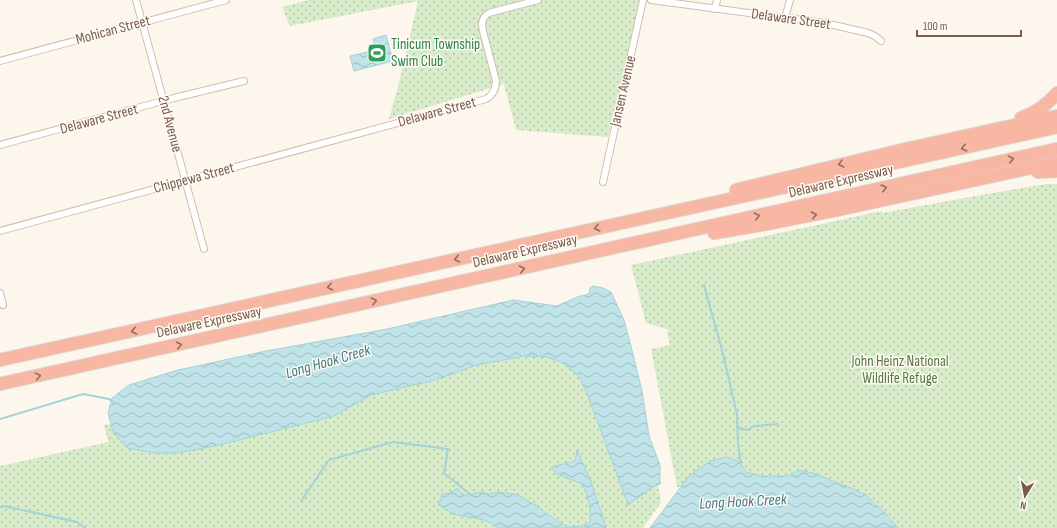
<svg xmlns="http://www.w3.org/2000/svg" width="1057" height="528" font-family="'Sofia Sans Condensed',sans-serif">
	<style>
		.park { fill: url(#park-dots) }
		.water { fill: url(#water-waves); stroke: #a5d3da }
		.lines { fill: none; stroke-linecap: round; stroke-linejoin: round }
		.stream { stroke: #a5d3da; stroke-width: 2 }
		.street-casing { stroke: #d1beb0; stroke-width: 8 }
		.highway-casing { stroke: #dad1cd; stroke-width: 14 }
		.street { stroke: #fff; stroke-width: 6 }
		.highway { stroke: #f7b7a3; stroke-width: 12 }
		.oneway { stroke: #936e5e }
		.labels { text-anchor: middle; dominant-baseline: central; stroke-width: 3; stroke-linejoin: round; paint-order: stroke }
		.street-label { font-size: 15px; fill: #7a5c4d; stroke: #fffaf3 }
		.leisure-label { font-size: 15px; fill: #27864d; stroke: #fffaf3; text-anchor: start }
		.park-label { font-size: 15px; fill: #537a41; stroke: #fffaf3 }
		.water-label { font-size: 16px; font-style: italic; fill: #437c86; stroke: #fffaf3 }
	</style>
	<defs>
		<pattern id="park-dots" width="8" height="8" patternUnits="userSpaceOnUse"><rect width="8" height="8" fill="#d8ecc9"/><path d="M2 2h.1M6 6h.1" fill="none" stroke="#b4c2a5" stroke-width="1.8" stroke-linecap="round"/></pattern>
		<pattern id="water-waves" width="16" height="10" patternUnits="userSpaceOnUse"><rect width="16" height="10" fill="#bfe3e8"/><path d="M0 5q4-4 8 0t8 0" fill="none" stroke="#a0bbbe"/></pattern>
	</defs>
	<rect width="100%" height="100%" fill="#fdf6ec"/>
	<g class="park">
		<path d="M308,0h332l-32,137 -92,-7 -12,-46 -115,35 9,-32 20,-86 -128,25 -8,-19z"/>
		<path d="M1046,184h11v344h-206l-168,-41h-6l-26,-138 19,-4 -3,-13 3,-2 -24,-7 -15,-58 251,-54v2l99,-18z"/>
		<path d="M531,349l104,28 26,123 -1,4 -17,24h-643v-62l108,-24 -4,-17 51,-6z"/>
	</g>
	<g class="water">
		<path d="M386,35l7,26 -39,10 -4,-15 26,-6 -3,-11z"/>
		<path d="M593,286l10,2 8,4 13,28 9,34 9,37 7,45 11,29v16l1,2 -3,2 -4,1 -26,19 -41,-112 -9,-18 -17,-13 -14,-5 -22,-1 -48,9 -42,15 -64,15 -37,21 -119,30 -38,7h-22l-28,-5 -14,-16 -5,-19 4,-15 17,-13 49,-15 88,-19 121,-22 126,-29 44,6 20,-9 12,-3 1,-6z"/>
		<path d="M577,450l14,32 15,46h-106l-16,-8 -31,-6 -14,-9 3,-11 8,-1 8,-5 3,6 5,1 17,-3 5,2 11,-2 15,2 6,2 21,13 15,11 11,7 14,-1 9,-3c2,-14 -2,-26 -8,-39l-25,-10 -6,-6c8,-4 16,-4 24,-7z"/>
		<path d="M727,457l13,5 6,10 15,4h27l10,-6 15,3 52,21 20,19 13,15h-248l39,-52 21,-15z"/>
	</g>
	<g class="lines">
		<g class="stream">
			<path d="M704,285l19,69 14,60 1,30 3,21"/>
			<path d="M0,419l83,-25 26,5 4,3"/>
			<path d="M737,427l10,3 7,-4 23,-2"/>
			<path d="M301,501l28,-41 64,-18 55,7 -4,24 28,23"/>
			<path d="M0,507l4,-1 73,16 8,6"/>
		</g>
		<g class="street-casing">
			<g id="street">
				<path d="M136,0l68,249"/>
				<path d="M651,0l174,23 43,10 7,3 6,5"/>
				<path d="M715,9l2,-9"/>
				<path d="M785,18l5,-18"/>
				<path d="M0,61l226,-61"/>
				<path d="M0,145l174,-47 70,-17"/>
				<path d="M603,182l40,-182"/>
				<path d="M0,231l486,-132c7,-4 10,-10 10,-18l-13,-50c-2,-7 -1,-14 6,-18l49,-13"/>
				<path d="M0,293l3,12"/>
			</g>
		</g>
		<g class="highway-casing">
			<g id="highway">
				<path d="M1021,118c14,-5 26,-13 36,-25"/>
				<path d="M1038,172l19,-1"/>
				<path d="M736,190l170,-41 151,-33"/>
				<path d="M714,233l58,-10 70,-14 215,-47"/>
				<path d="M0,360l635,-140 422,-93"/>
				<path d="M0,384l1057,-235"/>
			</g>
		</g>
		<use href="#street" class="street"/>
		<use href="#highway" class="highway"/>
	</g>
	<defs><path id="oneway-chevron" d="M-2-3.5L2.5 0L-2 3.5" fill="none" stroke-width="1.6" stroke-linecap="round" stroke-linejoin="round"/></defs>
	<g class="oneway">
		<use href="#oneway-chevron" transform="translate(964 148) rotate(168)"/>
		<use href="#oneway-chevron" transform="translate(1011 159) rotate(-13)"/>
		<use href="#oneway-chevron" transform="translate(841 164) rotate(166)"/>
		<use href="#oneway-chevron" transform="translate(884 188) rotate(-13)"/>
		<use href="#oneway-chevron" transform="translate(814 215) rotate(-11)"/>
		<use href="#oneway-chevron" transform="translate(757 216) rotate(-13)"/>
		<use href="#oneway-chevron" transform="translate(597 228) rotate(167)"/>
		<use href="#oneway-chevron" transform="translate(457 259) rotate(167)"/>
		<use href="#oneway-chevron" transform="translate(522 269) rotate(-13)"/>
		<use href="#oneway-chevron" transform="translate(330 287) rotate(167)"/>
		<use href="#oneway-chevron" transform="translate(374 301) rotate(-12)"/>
		<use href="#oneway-chevron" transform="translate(134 331) rotate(167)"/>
		<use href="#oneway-chevron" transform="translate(179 345) rotate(-12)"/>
		<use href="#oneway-chevron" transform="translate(38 376) rotate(-12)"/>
	</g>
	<defs>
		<g id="stadium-square" transform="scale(1)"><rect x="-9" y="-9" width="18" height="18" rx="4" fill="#2e9e5b" stroke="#fffaf3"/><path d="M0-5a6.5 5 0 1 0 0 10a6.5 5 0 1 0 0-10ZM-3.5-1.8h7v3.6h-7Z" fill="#fff"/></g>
	</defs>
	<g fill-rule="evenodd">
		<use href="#stadium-square" x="377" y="53"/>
	</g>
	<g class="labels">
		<g class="street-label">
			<text transform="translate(791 19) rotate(8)">Delaware Street</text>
			<text transform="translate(113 30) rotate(-15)">Mohican Street</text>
			<text transform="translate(623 91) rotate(-77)">Jansen Avenue</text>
			<text transform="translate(437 112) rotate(-15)">Delaware Street</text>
			<text transform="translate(99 119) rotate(-15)">Delaware Street</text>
			<text transform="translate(170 124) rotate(75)">2nd Avenue</text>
			<text transform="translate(194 178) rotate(-15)">Chippewa Street</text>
			<text transform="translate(841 181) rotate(-13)">Delaware Expressway</text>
			<text transform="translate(525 251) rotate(-13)">Delaware Expressway</text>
			<text transform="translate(209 322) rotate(-12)">Delaware Expressway</text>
		</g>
		<g class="leisure-label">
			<text x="391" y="44">Tinicum Township<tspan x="391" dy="17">Swim Club</tspan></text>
		</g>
		<g class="park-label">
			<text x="900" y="361">John Heinz National<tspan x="900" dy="17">Wildlife Refuge</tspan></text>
		</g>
		<g class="water-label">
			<text transform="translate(328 362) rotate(-16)">Long Hook Creek</text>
			<text transform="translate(743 502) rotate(-3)">Long Hook Creek</text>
		</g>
	</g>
	<g transform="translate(1025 496) rotate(190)" stroke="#fffaf3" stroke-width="3" paint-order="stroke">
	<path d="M0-3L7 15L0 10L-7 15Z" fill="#7a5c4d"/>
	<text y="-6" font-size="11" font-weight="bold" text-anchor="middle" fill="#7a5c4d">N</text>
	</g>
	<path d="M917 30v6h104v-6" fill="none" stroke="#7a5c4d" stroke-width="2"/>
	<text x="923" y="30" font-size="12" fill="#7a5c4d" stroke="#fffaf3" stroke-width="3" paint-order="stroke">100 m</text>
</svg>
